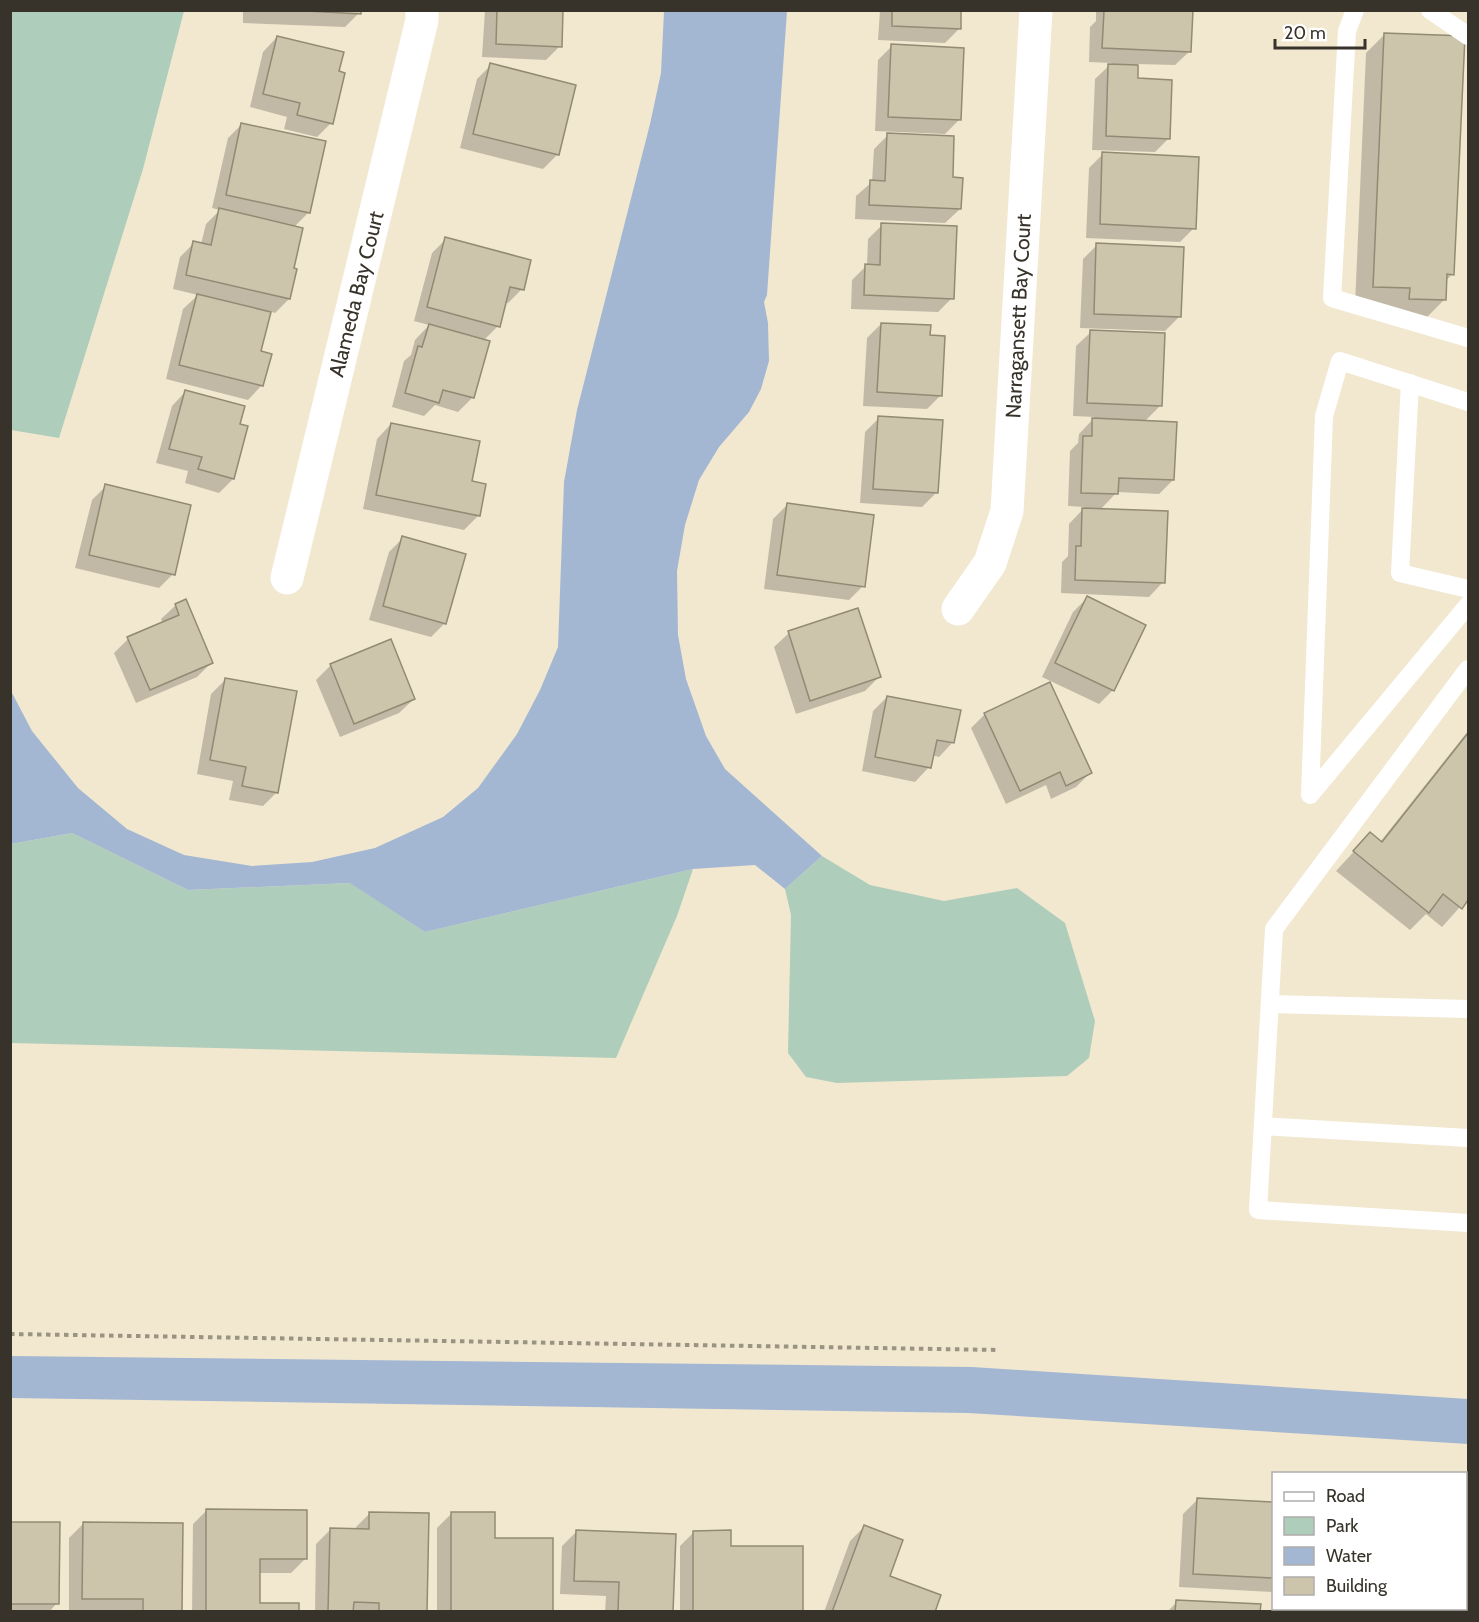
<svg xmlns="http://www.w3.org/2000/svg" width="1479" height="1622" font-family="Cabin,sans-serif">
	<style>
		.green { fill: #afcdbb }
		.water { fill: #a4b7d2 }
		.shadow { fill: #0003 }
		.building { fill: #cdc4ac; stroke: #928a73; stroke-width: 1.5 }
		.lines { fill: none; stroke-linecap: round; stroke-linejoin: round }
		.path { stroke: #9a9382; stroke-width: 4; stroke-dasharray: 4.5 4.5; stroke-linecap: butt }
		.service { stroke: #fff; stroke-width: 18 }
		.minor { stroke: #fff; stroke-width: 33 }
		.labels { text-anchor: middle; dominant-baseline: central; stroke-width: 6; stroke-linejoin: round; paint-order: stroke }
		.street-label { font-size: 21px; fill: #37332a; stroke: #fff }
	</style>
	<rect width="100%" height="100%" fill="#f2e8d0"/>
	<g class="green">
		<path d="M10,11h174l-41,158 -84,269 -48,-8z"/>
		<path d="M72,833l116,57 163,-7 74,49 268,-63 -16,47 -61,142 -605,-15v-199z"/>
		<path d="M822,856l48,29 74,16 73,-13 48,35 30,98 -6,37 -22,18 -230,7 -31,-6 -18,-24 3,-138 -6,-26z"/>
	</g>
	<g class="water">
		<path d="M664,11h123l-20,284 -3,7 4,21 1,38 -8,28 -12,23 -30,35 -20,33 -14,45 -8,46 1,64 8,44 20,57 19,33 97,87 -37,33 -30,-24 -62,4 -268,63 -75,-49 -162,7 -116,-57 -61,11v-153l21,40 46,57 49,41 57,26 68,11 60,-4 63,-14 68,-31 35,-29 39,-54 23,-44 18,-43 6,-165 13,-72 73,-286 11,-51z"/>
		<path d="M11,1356l961,11 496,32v45l-500,-31 -957,-15z"/>
	</g>
	<g class="shadow">
		<path d="M243,10h116v3l-14,14 -102,-4z"/>
		<path d="M485,10h77l-2,36 -14,14 -64,-3z"/>
		<path d="M880,10h80l-1,19 -14,14 -67,-3z"/>
		<path d="M1096,10h95l-1,41 -15,14 -38,-1 -1,16 33,58 -14,14 -63,-2 3,-71 17,-16 -23,-1 1,-35 6,-6z"/>
		<path d="M1385,34l68,240 -8,7 -1,19 -18,18 -71,-13 11,-252z"/>
		<path d="M277,37l60,35 -6,51 -14,14 -33,-8 3,-12 -37,-10 13,-55z"/>
		<path d="M892,46l67,74 -14,14 -70,-3 3,-71z"/>
		<path d="M491,65l66,90 -14,14 -83,-21 17,-69z"/>
		<path d="M242,124l67,88 -15,15 -5,72 -14,14 -6,-2 -10,42 3,32 -14,15 -82,-21 17,-70 15,-14 -25,-6 7,-32 14,-14 7,1 5,-20 14,-14 -8,-2 16,-70z"/>
		<path d="M888,135l63,43 9,31 -15,14 -90,-4 1,-23 16,-14 2,-33z"/>
		<path d="M1103,154l91,74 -14,14 -94,-4 3,-70z"/>
		<path d="M882,225l70,73 -14,14 -87,-3 1,-29 15,-15 1,-26z"/>
		<path d="M446,239l76,50 -14,14 -3,-1 -7,24 -15,15 5,1 -16,56 -14,14 -23,-7 -11,11 -32,-9 12,-46 7,-6 4,-15 14,-15 -15,-4 18,-68z"/>
		<path d="M1097,245l83,71 -15,15 -85,-3 3,-69z"/>
		<path d="M881,324l47,13 13,58 -14,14 -64,-3 4,-68z"/>
		<path d="M1091,332l69,74 -16,16 29,58 -14,14 -42,-2 -17,18 63,72 -14,15 -88,-4 1,-31 6,-6 1,-32 16,-17 -17,-1 2,-55 8,-8 1,-9 16,-17 -22,-1 3,-70z"/>
		<path d="M186,391l53,34 7,2 -13,52 -14,14 -34,-10 3,-12 -32,-8 16,-57z"/>
		<path d="M879,418l57,75 -14,14 -62,-4 5,-71z"/>
		<path d="M391,424l79,59 8,33 -14,14 -101,-21 14,-70z"/>
		<path d="M106,486l67,88 -14,14 -84,-20 17,-68z"/>
		<path d="M787,505l76,81 -14,14 -85,-11 9,-70z"/>
		<path d="M403,538l42,85 -14,14 -62,-17 20,-68z"/>
		<path d="M1087,598l26,92 -14,14 -57,-27 31,-65z"/>
		<path d="M176,605l35,58 -14,14 -61,26 -22,-50 14,-14 35,-15 -2,-5z"/>
		<path d="M789,633l90,44 -14,14 -69,23 -22,-67z"/>
		<path d="M390,641l24,58 -15,14 -59,24 -24,-57 14,-14z"/>
		<path d="M226,679l51,113 -14,14 -34,-6 4,-19 -36,-7 14,-80z"/>
		<path d="M887,697l66,45 -14,15 -7,-2 -3,12 -14,15 -53,-11 11,-60z"/>
		<path d="M985,714l105,59 -14,14 -25,12 -5,-14 -40,19 -35,-76z"/>
		<path d="M1468,731v167l-26,29 -16,-13 -16,16 -74,-59 34,-37 10,8z"/>
		<path d="M1197,1500l77,4v88l-95,-5 4,-73z"/>
		<path d="M207,1510l98,49 -14,14h-33v31l39,8h-105l1,-88z"/>
		<path d="M370,1513l55,99h-110l1,-68 14,-14h26v-3z"/>
		<path d="M451,1514l43,25 57,73h-114v-84z"/>
		<path d="M10,1523l47,80 -8,9h-39z"/>
		<path d="M83,1524l98,88h-112v-74z"/>
		<path d="M864,1527l25,50 44,35h-109l26,-71z"/>
		<path d="M576,1532l95,80h-66l1,-16 -46,-2 2,-48z"/>
		<path d="M694,1532l35,15 72,65h-121v-66z"/>
		<path d="M1177,1602l82,10h-92z"/>
	</g>
	<g class="building">
		<path d="M288,10h73v4z"/>
		<path d="M497,10h66l-1,37 -66,-3z"/>
		<path d="M892,10h69v19l-69,-3z"/>
		<path d="M1193,10l-2,42 -89,-4 2,-37z"/>
		<path d="M1384,33l81,3 -11,239 -7,-1 -1,26 -37,-1 1,-11 -37,-1z"/>
		<path d="M277,36l67,16 -5,19 6,2 -12,51 -36,-9 3,-12 -37,-9z"/>
		<path d="M891,44l73,4 -3,72 -73,-3z"/>
		<path d="M490,63l86,22 -17,70 -86,-21z"/>
		<path d="M1108,64l30,1v13l34,2 -2,59 -64,-3z"/>
		<path d="M241,123l85,18 -16,72 -84,-18z"/>
		<path d="M887,133l67,3 -1,41 10,1 -2,31 -92,-4 1,-25 15,1z"/>
		<path d="M1102,152l97,5 -3,72 -96,-5z"/>
		<path d="M219,208l84,20 -9,40 3,1 -7,30 -104,-24 7,-34 18,4z"/>
		<path d="M881,223l76,3 -3,73 -90,-4 1,-31 15,1z"/>
		<path d="M445,237l86,23 -7,30 -14,-3 -10,40 -73,-20z"/>
		<path d="M1096,243l88,4 -3,70 -87,-3z"/>
		<path d="M197,294l74,18 -10,39 11,3 -9,32 -84,-21z"/>
		<path d="M881,323l50,2 -1,10 15,1 -3,60 -65,-4z"/>
		<path d="M429,324l61,17 -16,57 -31,-8 -4,13 -34,-10 13,-47 4,1z"/>
		<path d="M1090,330l75,3 -3,73 -75,-3z"/>
		<path d="M185,390l60,16 -5,18 8,2 -14,53 -36,-10 4,-12 -33,-8z"/>
		<path d="M878,416l65,4 -5,73 -65,-4z"/>
		<path d="M1092,418l85,4 -3,58 -55,-2 -1,16 -37,-1 2,-57h9z"/>
		<path d="M391,423l89,18 -8,40 14,3 -6,32 -104,-21z"/>
		<path d="M105,484l86,21 -16,70 -86,-20z"/>
		<path d="M787,503l87,12 -9,72 -88,-12z"/>
		<path d="M1082,508l86,3 -3,72 -90,-3 1,-34h5z"/>
		<path d="M402,536l64,18 -20,70 -63,-18z"/>
		<path d="M1087,596l59,29 -32,66 -59,-28z"/>
		<path d="M186,599l27,64 -63,27 -23,-53 52,-22 -4,-11z"/>
		<path d="M858,608l23,69 -71,24 -22,-70z"/>
		<path d="M391,639l24,60 -61,25 -24,-60z"/>
		<path d="M225,678l72,13 -19,102 -36,-7 4,-19 -36,-7z"/>
		<path d="M1050,682l42,91 -26,13 -6,-14 -40,19 -36,-78z"/>
		<path d="M887,696l74,14 -7,33 -17,-3 -6,28 -56,-11z"/>
		<path d="M1468,733v167l-6,9 -19,-15 -14,19 -76,-62 17,-19 12,10z"/>
		<path d="M1197,1498l77,4v76l-81,-4z"/>
		<path d="M206,1509l101,1v49h-47v44h39v9h-93z"/>
		<path d="M369,1512l60,1 -2,99h-48v-9l-25,-1 -1,10h-25l2,-84 39,1z"/>
		<path d="M451,1512h44v26h58v74h-102z"/>
		<path d="M10,1522h50l-1,82h-49z"/>
		<path d="M83,1522l100,1 -1,89h-39v-13h-61z"/>
		<path d="M864,1525l39,15 -13,36 51,19 -6,17h-103z"/>
		<path d="M576,1530l100,4 -3,78h-55l1,-30 -45,-1z"/>
		<path d="M731,1530v16h72v66h-110v-81z"/>
		<path d="M1176,1600l85,4 -1,8h-85z"/>
	</g>
	<g class="lines">
		<path class="path" d="M10,1334l989,16"/>
		<g class="service">
			<path d="M1355,10l-8,21 -15,267 136,40"/>
			<path d="M1430,10l38,26"/>
			<path d="M1410,383l-10,190 68,16"/>
			<path d="M1468,402l-128,-41 -16,55 -14,379 158,-190"/>
			<path d="M1468,669l-194,260 -16,281 210,13"/>
			<path d="M1270,1004l198,5"/>
			<path d="M1263,1126l205,12"/>
		</g>
		<g class="minor">
			<path d="M287,578l135,-558v-10"/>
			<path d="M958,609l32,-46 17,-52 29,-501"/>
			<path d="M1466,1579h2"/>
			<path d="M1360,1612l3,-4"/>
		</g>
	</g>
	<g class="labels">
		<g class="street-label">
			<text transform="translate(356 294) rotate(-76)">Alameda Bay Court</text>
			<text transform="translate(1018 316) rotate(-87)">Narragansett Bay Court</text>
		</g>
	</g>
	<rect width="1479" height="1622" fill="none" stroke="#37332a" stroke-width="24"/>
	<rect x="1272" y="1472" width="195" height="138" fill="#ffffff" stroke="#afadaa" stroke-width="1.5"/>
	<rect x="1284" y="1492" width="30" height="9" fill="#ffffff" stroke="#afadaa" stroke-width="1.5"/>
	<text x="1326" y="1502" font-size="18" fill="#37332a">Road</text>
	<rect x="1284" y="1517" width="30" height="18" fill="#afcdbb" stroke="#afadaa" stroke-width="1.5"/>
	<text x="1326" y="1532" font-size="18" fill="#37332a">Park</text>
	<rect x="1284" y="1547" width="30" height="18" fill="#a4b7d2" stroke="#afadaa" stroke-width="1.5"/>
	<text x="1326" y="1562" font-size="18" fill="#37332a">Water</text>
	<rect x="1284" y="1577" width="30" height="18" fill="#cdc4ac" stroke="#afadaa" stroke-width="1.5"/>
	<text x="1326" y="1592" font-size="18" fill="#37332a">Building</text>
	<path d="M1275 39v9h90v-9" fill="none" stroke="#37332a" stroke-width="3"/>
	<text x="1284" y="39" font-size="18" fill="#37332a" stroke="#ffffff" stroke-width="4.5" paint-order="stroke">20 m</text>
</svg>
